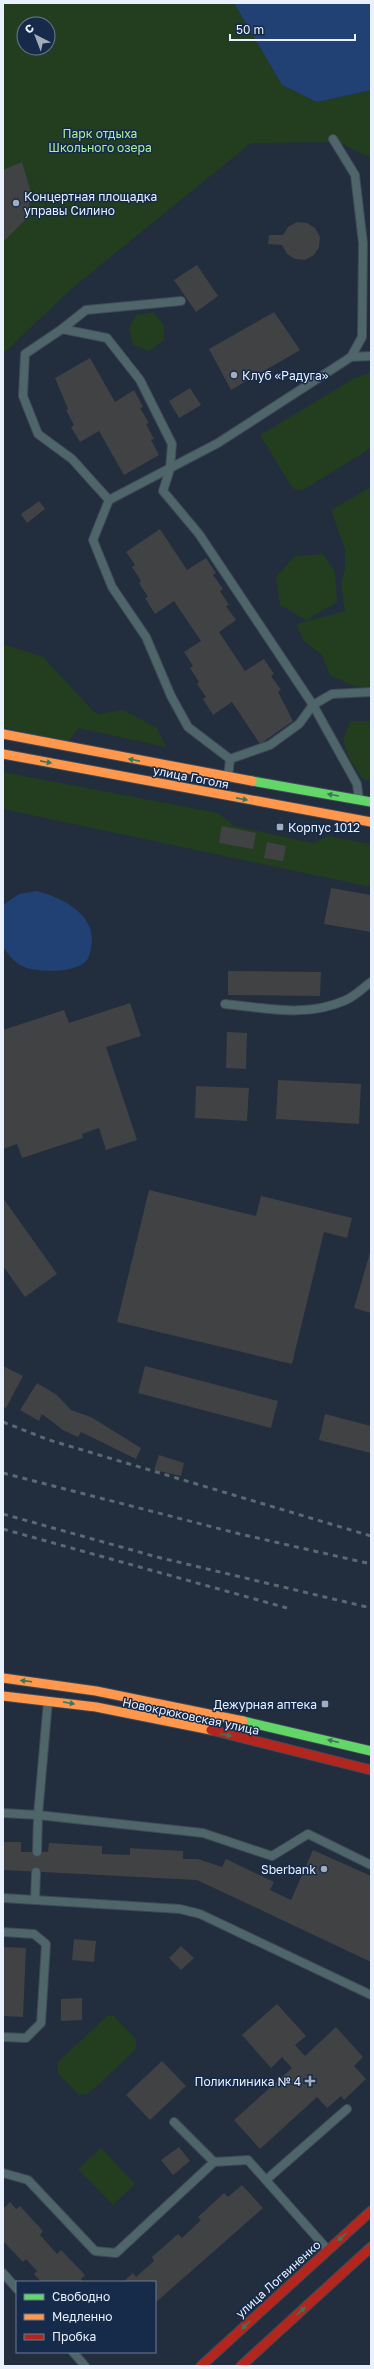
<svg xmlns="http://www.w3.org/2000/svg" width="374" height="2369" font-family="'Golos Text',sans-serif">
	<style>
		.green { fill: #223e1f; fill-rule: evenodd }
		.water { fill: #214074 }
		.building { fill: #414244 }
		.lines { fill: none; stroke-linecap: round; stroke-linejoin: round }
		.lane-casing { stroke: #404956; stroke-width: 10 }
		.fast-casing { stroke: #404956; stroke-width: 11 }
		.slow-casing { stroke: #404956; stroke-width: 11 }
		.jam-casing { stroke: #404956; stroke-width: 11 }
		.lane { stroke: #4e656a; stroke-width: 8 }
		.fast { stroke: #63d668; stroke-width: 9 }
		.slow { stroke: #ff974d; stroke-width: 9 }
		.jam { stroke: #b3261e; stroke-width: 9 }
		.rail { stroke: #5a6a71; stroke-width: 3; stroke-dasharray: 5 5; stroke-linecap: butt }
		.oneway { fill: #397758 }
		.poi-dot { fill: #a3acbb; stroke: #162a4a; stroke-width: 1.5 }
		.labels { text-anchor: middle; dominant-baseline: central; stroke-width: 3; stroke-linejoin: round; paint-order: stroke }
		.park-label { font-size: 12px; fill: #abf09b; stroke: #162a4a }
		.poi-label { font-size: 12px; fill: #e9f1fe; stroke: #162a4a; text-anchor: start }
		.street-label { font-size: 12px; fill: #e9f1fe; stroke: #162a4a }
	</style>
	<rect width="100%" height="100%" fill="#222d3e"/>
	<g class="green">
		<path d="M3,3h231l48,82 35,17 54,-12v68l-33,-16 -87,1 -180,146 -68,65zM24,24h24v24h-24z"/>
		<path d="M153,312l11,13v15l-15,11 -16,-6 -4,-17 7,-13z"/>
		<path d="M371,372v76l-68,42 -10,-1 -33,-54 95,-57z"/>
		<path d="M371,487v202l-20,-4 -21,-10 -8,-20 -18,-14 -8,-17 49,-13 -4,-28 4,-14v-20l-14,-39z"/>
		<path d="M323,554l12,18 2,30 -31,18 -26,-15 -4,-28 19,-21z"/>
		<path d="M3,644l40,13 50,54 6,3 24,-4 34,18 9,19 -88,-19 -11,15 -64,-16z"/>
		<path d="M350,721h21v60l-8,-2 -14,-21 -6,-18z"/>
		<path d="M3,772l215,41 16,13 79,17 15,-7 43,8v43l-368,-78z"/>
		<path d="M107,2016h7l22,23v10l-48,45 -9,1 -21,-22 -1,-10z"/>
		<path d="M101,2148l34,36 -22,21 -35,-36z"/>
	</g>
	<g class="water">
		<path d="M234,3h137v87l-54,12 -35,-17z"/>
		<path d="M37,891c25,7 57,22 55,52 -1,5 -2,14 -5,17 -11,14 -54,13 -67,5 -7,-4 -13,-12 -17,-18v-42l16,-11z"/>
	</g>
	<g class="building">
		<path d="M22,162l8,27 -1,19 -3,11 -21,21 -2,-1v-69z"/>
		<path d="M297,222l10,1 8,5 5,9 -1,10 -5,8 -9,5 -10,-1 -8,-5 -5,-9 -14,-1 1,-9h14l5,-8z"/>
		<path d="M197,265l21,31 -22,16 -22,-32z"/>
		<path d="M274,312l26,38 -69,40 -22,-41z"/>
		<path d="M90,358l25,44 19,-12 9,17 -3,1 9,15 -3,1 8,15 -3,1 8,15 -35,20 -25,-44 -19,11 -9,-15 3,-2 -8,-15 2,-1 -13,-31z"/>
		<path d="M190,388l11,17 -22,13 -10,-17z"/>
		<path d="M39,501l6,8 -18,14 -6,-9z"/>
		<path d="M160,529l27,41 19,-12 10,15 -3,2 10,14 -3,2 9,14 -3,1 10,14 -17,12 26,39 19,-12 10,15 -3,2 10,14 -3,2 15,29 -33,23 -28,-42 -19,13 -10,-16 3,-2 -9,-13 2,-2 -9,-14 3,-2 -9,-14 17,-11 -27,-40 -19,13 -10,-16 3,-1 -9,-14 2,-2 -9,-14 3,-2 -9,-13z"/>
		<path d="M222,826l34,7 -3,16 -34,-6z"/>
		<path d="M267,842l19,4 -3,15 -19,-3z"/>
		<path d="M331,888l40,7v37l-47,-8z"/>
		<path d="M228,971l93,1 -1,24 -92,-1z"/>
		<path d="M130,1003l11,33 -35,11 31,93 -31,10 -7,-22 -17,6 1,4 -61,20 -5,-14 -14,5v-119l61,-20 5,13z"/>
		<path d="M227,1032l20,1 -1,36 -20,-1z"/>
		<path d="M278,1080l83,4 -2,40 -83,-5z"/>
		<path d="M196,1086l53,2 -2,33 -52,-3z"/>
		<path d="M149,1190l107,26 5,-20 91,22 -5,20 -23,-6 -32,132 -175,-42z"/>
		<path d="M3,1198l54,76 -32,23 -22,-31z"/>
		<path d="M371,1249v64l-17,-5z"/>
		<path d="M3,1366l20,10 -17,32 -3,-1z"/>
		<path d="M145,1366l133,35 -7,27 -133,-35z"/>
		<path d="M37,1383l20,12 14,15 20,7 50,31 -5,11 -55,-27 -3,5 -15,-7 -21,-16 -3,7 -19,-11z"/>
		<path d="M325,1414l46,12v27l-52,-13z"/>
		<path d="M159,1455l25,8 -3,13 -27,-6z"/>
		<path d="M3,1842h18v10h27l1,-9 53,3v8l28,1v-7l53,3v8h15l24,8 4,-8 48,23 -4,8 21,10 22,-50 58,26v86l-174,-82 -194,-10z"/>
		<path d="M74,1939l22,2 -2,21 -22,-2z"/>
		<path d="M181,1946l13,12 -13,12 -12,-12z"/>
		<path d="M3,1947l23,1 -3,69 -20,-1z"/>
		<path d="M82,1998v22l-21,1v-22z"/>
		<path d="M277,2004l29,32 -11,9 10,11 31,-29 27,30 -9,9 12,13 -22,21 -3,-4 -14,12 -10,-11 -57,52 -26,-29 58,-52 -10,-11 -11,11 -29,-33z"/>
		<path d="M162,2061l24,25 -36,34 -24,-25z"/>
		<path d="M179,2147l11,14 -17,14 -12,-15z"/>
		<path d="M242,2185l21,23 -108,95v-21h-32l10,-9 3,4 18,-16 -2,-4 26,-23 4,4 19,-18 -3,-3 26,-24 4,4z"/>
		<path d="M10,2202l6,7 4,-3 23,25 -3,4 17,19 4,-4 24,25 -4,4 2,3h-42l-7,-8 3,-3 -11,-12 -3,3 -20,-21v-32z"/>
	</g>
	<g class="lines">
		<g class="lane-casing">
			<g id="lane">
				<path d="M333,139l22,36 8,68 -1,94 -11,20"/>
				<path d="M62,329l24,-19 95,-9"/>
				<path d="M109,500l109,-57 133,-86 20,-1"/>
				<path d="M230,759l40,-14 29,-21 14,-19 19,-11 39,-2"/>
				<path d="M228,777l2,-18 -42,-32 -17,-31 -25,-59 -34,-50 -19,-47 16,-40 -37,-41 -34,-25 -15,-38 2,-42 37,-25 45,9 33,42 32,64 -2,25 -7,22 36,43 114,171 44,79 2,16"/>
				<path d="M225,1004c41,4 81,14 121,-4 9,-4 17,-12 25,-18"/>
				<path d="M3,1813l35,2 165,18 69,23 36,-22 63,31"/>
				<path d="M37,1852l1,-37 10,-114"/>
				<path d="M3,1898l177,11 20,5 171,81"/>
				<path d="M35,1900l1,-28"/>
				<path d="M3,1932l31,2 12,10 -5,79 -15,15 -23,-1"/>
				<path d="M174,2122l40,40"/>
				<path d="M3,2173l25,7 67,71 21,2 98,-91 34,-2 80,90"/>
				<path d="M266,2180l81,-71"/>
				<path d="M3,2273l14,16"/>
				<path d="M73,2352l12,14"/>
			</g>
		</g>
		<g class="fast-casing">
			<g id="fast">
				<path d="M252,781l119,21"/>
				<path d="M243,1721l128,30"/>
			</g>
		</g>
		<g class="slow-casing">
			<g id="slow">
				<path d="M3,734l249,47"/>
				<path d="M3,754l368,68"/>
				<path d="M3,1678l93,13 147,30"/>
				<path d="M3,1696l93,11 115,23"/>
			</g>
		</g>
		<g class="jam-casing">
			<g id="jam">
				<path d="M211,1730l160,40"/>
				<path d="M201,2366l170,-155"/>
				<path d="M241,2366l130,-119"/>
			</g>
		</g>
		<use href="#lane" class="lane"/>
		<use href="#fast" class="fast"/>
		<use href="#slow" class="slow"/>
		<use href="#jam" class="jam"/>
		<g class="rail">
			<path d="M3,1422l46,18 322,96"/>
			<path d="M3,1473l237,61 131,30"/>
			<path d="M3,1514l154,43 214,51"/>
			<path d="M3,1529l284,79"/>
		</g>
	</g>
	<defs><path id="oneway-solid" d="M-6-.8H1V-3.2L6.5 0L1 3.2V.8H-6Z"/></defs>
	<g class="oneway">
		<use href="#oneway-solid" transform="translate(134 760) rotate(-169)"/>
		<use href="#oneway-solid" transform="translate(46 762) rotate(11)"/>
		<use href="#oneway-solid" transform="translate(333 795) rotate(-170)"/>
		<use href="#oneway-solid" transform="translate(242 799) rotate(11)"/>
		<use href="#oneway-solid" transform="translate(26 1681) rotate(-173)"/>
		<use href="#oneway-solid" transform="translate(69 1703) rotate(11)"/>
		<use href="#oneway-solid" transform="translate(226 1735) rotate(12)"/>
		<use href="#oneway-solid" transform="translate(333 1741) rotate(-166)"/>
		<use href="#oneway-solid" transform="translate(342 2237) rotate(138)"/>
		<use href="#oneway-solid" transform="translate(301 2311) rotate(-43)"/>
		<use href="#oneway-solid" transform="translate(246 2325) rotate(137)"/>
	</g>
	<g class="poi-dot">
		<circle cx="16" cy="203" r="4"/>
		<circle cx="234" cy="375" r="4"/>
		<rect x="276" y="823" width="8" height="8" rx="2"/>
		<rect x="321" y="1700" width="8" height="8" rx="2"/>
		<circle cx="324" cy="1869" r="4"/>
		<path d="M308 2075h4v4h4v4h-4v4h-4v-4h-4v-4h4z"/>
	</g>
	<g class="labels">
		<g class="park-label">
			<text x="100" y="133">Парк отдыха<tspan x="100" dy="14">Школьного озера</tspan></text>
		</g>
		<g class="poi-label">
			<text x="24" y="196">Концертная площадка<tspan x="24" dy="14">управы Силино</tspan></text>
			<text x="242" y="375">Клуб «Радуга»</text>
			<text x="288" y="827">Корпус 1012</text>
			<text x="317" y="1704" text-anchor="end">Дежурная аптека</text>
			<text x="316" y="1869" text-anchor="end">Sberbank</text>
			<text x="301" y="2081" text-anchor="end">Поликлиника № 4</text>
		</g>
		<g class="street-label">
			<text transform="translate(191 777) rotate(11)">улица Гоголя</text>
			<text transform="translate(191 1716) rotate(12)">Новокрюковская улица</text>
			<text transform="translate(278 2279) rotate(-42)">улица Логвиненко</text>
		</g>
	</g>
	<rect width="374" height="2369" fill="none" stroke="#e9f1fe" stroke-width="8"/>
	<rect x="16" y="2281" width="140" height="72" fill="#162a4a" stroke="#6a7a92"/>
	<rect x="24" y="2294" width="20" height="6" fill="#63d668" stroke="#6a7a92"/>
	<text x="52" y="2301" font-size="12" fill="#e9f1fe">Свободно</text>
	<rect x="24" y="2314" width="20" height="6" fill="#ff974d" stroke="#6a7a92"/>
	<text x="52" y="2321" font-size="12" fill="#e9f1fe">Медленно</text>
	<rect x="24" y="2334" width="20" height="6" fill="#b3261e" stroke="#6a7a92"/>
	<text x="52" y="2341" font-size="12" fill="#e9f1fe">Пробка</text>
	<g transform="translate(36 36) rotate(318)"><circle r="19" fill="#162a4a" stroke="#6a7a92"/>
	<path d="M0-3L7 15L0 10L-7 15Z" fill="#a3acbb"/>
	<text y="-6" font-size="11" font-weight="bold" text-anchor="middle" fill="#e9f1fe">С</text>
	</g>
	<path d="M230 34v6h125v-6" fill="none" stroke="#e9f1fe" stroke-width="2"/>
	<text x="236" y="34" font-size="12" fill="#e9f1fe" stroke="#162a4a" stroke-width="3" paint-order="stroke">50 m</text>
</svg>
